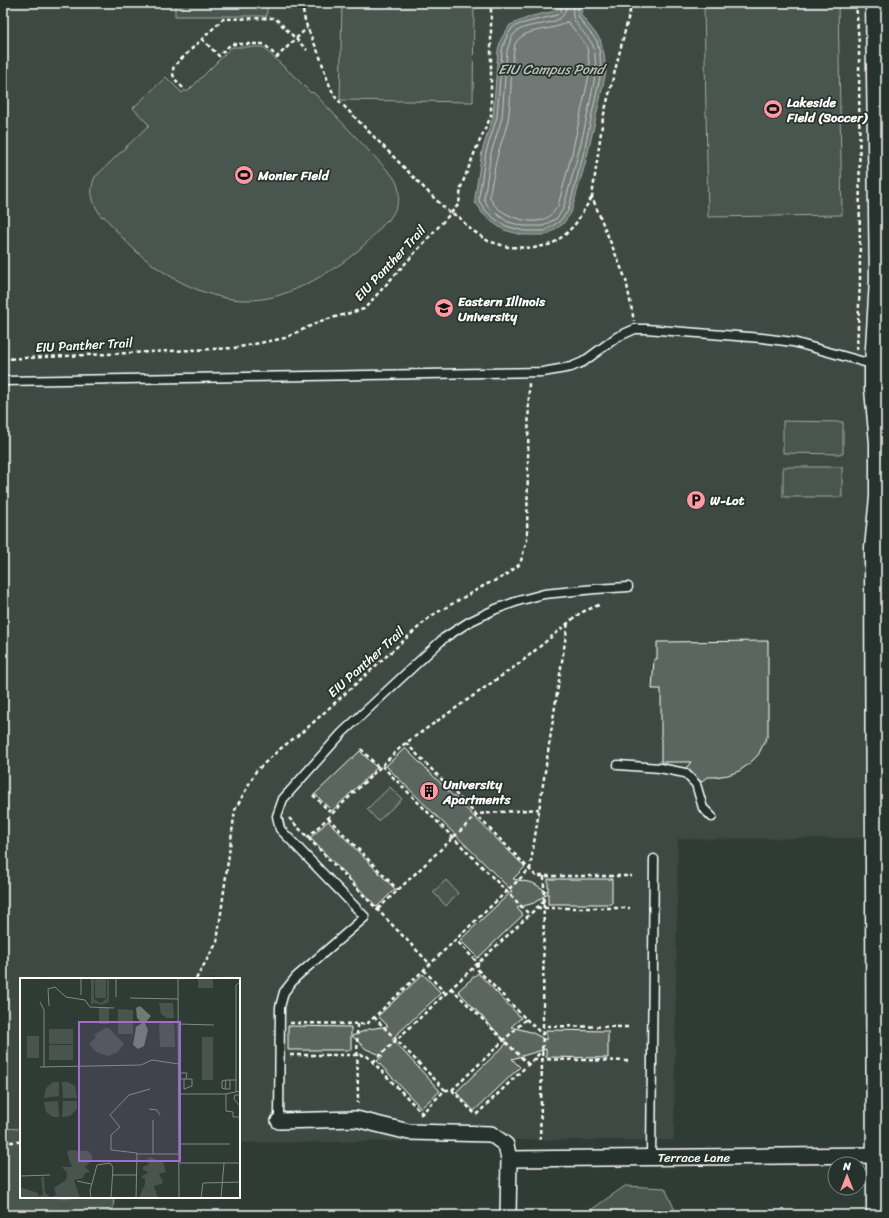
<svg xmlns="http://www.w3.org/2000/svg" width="889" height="1218" font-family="Sriracha,sans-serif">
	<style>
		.built { fill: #3c4842 }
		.green { fill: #4a544f; stroke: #a4aaa7 }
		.water { fill: #707975; stroke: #a9afac }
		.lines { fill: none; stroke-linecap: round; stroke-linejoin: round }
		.shore { stroke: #c6c9c8; stroke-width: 1 }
		.building { fill: #5b6661; stroke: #fff }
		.lane-casing { stroke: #fff; stroke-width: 11 }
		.street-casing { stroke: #fff; stroke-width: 18 }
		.secondary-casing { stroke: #fff; stroke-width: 25 }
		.path { stroke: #fff; stroke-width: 2.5; stroke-dasharray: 4 3; stroke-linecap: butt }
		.lane { stroke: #26332d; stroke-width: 8 }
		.street { stroke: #26332d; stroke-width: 15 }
		.secondary { stroke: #26332d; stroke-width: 22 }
		.labels { text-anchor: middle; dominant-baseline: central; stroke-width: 3.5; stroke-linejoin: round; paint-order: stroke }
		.poi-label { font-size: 13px; font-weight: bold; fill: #fff; stroke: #26332d; text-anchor: start }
		.street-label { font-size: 13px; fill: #fff; stroke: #26332d }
		.water-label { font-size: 14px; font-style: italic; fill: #b8bcba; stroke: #26332d }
		.inset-road { fill: none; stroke: #828986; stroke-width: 1 }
		.view { fill: #a36bd2; fill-opacity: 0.15; stroke: #a36bd2; stroke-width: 2 }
		.inset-edge { fill: none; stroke: #fff; stroke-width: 2 }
	</style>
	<rect width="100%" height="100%" fill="#2f3b35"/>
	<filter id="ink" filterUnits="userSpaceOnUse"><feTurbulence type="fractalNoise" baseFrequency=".025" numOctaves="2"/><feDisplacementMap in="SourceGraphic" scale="8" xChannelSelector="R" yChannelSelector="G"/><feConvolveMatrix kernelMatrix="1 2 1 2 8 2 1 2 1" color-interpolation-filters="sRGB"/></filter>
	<g filter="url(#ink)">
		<path class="built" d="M3,3h883l-18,609 -5,226 -185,1 -4,301h-153l-282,3v-164h-218v170l-18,1z"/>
		<g class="green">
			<rect x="175" y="3" width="92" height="13"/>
			<path d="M342,3h132l-1,99 -133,-2z"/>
			<path d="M747,3h91l4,212 -134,2 -4,-213z"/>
			<path d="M232,47h31c16,16 33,30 48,46l2,-1 78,82c13,16 9,31 -3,47l-1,-1c-18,23 -39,41 -64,55 -22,13 -48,25 -74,25 -40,1 -82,-22 -112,-48 -12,-11 -23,-23 -33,-36l-2,1c-9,-13 -14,-25 -7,-40l54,-52 -16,-17 33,-31 16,16 3,-3 2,2z"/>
			<path d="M783,421l60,1v32l-60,-1z"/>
			<rect x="783" y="467" width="59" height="30"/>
			<path d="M390,787l12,12 -24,22 -11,-12z"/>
			<path d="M446,880l12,13 -12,13 -13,-14z"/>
			<path d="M3,1128l18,1v68h93l-1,12 -11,6h-99z"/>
			<path d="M625,1186l40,2 12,27h-90l-2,-1z"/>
		</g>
		<path class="water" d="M557,3h35c-6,2 -11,5 -11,12l19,24 4,15 2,18 -19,85 -16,56 -8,11 -17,11h-23l-19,-5 -12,-8 -10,-9 -3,-6 -4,-4v-6l7,-46 11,-34 5,-67 3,-11 9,-14 22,-9 23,-5 2,-2z"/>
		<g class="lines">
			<g class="shore">
				<path d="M561,3v8l-4,4 -37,9 -8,4 -7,12 -3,11 -5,66 -11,35 -7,45v4l6,9 10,9 11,7 18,5h21l15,-10 8,-10 15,-55 18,-84 -1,-17 -3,-14 -14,-17 -5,-8v-7l5,-6"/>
				<path d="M566,3c2,29 -38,15 -52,31 -4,5 -5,11 -7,17l-5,67 -11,35 -7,46 5,9 9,7 10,7 16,4h19l14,-8 6,-9c10,-35 20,-71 27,-107 3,-16 7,-30 5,-45 0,-5 -1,-11 -4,-15 -8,-12 -26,-24 -15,-39"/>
				<path d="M566,22h2l19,24 3,25 -18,82 -14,53c-4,6 -9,12 -16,14 -15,5 -48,-7 -52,-23 -1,-5 3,-19 4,-24 2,-19 10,-35 14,-53 4,-25 2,-51 7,-76 10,-18 36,-11 51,-22z"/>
			</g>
		</g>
		<g class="building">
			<path d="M768,641v94l-10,20 -9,9 -10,7 -11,4 -13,2h-8l-6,5 -15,-14 5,-6h-30v-73h-9l2,-30h3v-17z"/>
			<path d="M405,748l120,119 -12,12 20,4 15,9v-13h64v25h-64v-11l-14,10 -17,5 6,7 -45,43 -18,-18 52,-49 -126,-125z"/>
			<path d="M360,751l17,17 -45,43 -17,-17z"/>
			<path d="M328,821l67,68 -18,18 -67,-69z"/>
			<path d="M478,973l43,45 -10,9 20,5 15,8v-10l62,1v27l-62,-1v-8l-34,10 8,8 -46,44 -18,-19 51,-49 -49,-52z"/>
			<path d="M423,974l18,19 -49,46 48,52 -19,17 -44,-47 6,-5 -17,-7 -14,-13 17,-7 19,-3 -10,-10z"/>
			<path d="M288,1026l63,1v23h-63z"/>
		</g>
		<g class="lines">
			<g class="lane-casing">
				<g id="lane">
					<path d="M3,381l540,-9 28,-5 12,-5 34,-25 18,-8h11l116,9 31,4 82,23"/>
					<path d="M618,765l42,3 25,5 11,11 7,24 9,9"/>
					<path d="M279,1121l1,-114 4,-15 12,-15 69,-60 -85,-88 -3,-13 6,-17 59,-66 102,-95 25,-16 27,-13 22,-8 26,-7 51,-5 33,-2"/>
					<path d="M651,1157l3,-298"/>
				</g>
			</g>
			<g class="street-casing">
				<g id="street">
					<path d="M279,1121l77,-2 53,13 82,2 15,11 3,14 -1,56"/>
					<path d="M509,1159l369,-4"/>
				</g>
			</g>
			<g class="secondary-casing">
				<path id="secondary" d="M877,3l4,277 -5,85v24l5,54v54l-5,51 2,667"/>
			</g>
			<g class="path">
				<path d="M303,3c-1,20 10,35 17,54 5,14 8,28 16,41l95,97 19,18 8,3 11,12 19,13 20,6 26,1 18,-4 14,-10 10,-11 16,-26"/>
				<path d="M632,3l-29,115 -11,79 34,83 8,41"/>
				<path d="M856,3l3,41 1,236 -3,70"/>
				<path d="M202,39l17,17 12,-12h33l13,13 30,-29"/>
				<path d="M183,88c-6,-7 -13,-11 -9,-22l49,-47 52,-1 32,32"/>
				<path d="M3,359l231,-11 51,-10 36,-17 43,-12 95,-105 2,-17 15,-38 15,-33v-113"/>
				<path d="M406,743l130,133h96"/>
				<path d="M361,749l18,19"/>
				<path d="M382,766l147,148"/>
				<path d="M313,795l19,19"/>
				<path d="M289,818l141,146"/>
				<path d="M328,818l70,72"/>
				<path d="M307,838l96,-93 117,-82 60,-50 21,-9"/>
				<path d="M544,876l-1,150 85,1"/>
				<path d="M537,908h93"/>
				<path d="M378,909l100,-95 61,-5"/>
				<path d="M424,970l21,23"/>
				<path d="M196,979l21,-37 18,-132 21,-39 24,-22 26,-20 75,-68 50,-45 54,-31 20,-9 15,-12 7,-24 2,-159"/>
				<path d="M451,988l77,76"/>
				<path d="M374,1017l71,73 -25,25"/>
				<path d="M526,1019l17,16"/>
				<path d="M290,1023l77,1 163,-155 38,-247"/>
				<path d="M357,1024l1,79"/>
				<path d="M290,1055h76l58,60"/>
				<path d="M533,1059l95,2"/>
				<path d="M373,1062l171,-161"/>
				<path d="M445,1090h7l24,25 67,-65"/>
				<path d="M452,1090l74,-71 -49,-50 1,-6 -22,-23"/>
				<path d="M540,1140l3,-114"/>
				<path d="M3,1142h18"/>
			</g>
			<use href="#lane" class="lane"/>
			<use href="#street" class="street"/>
			<use href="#secondary" class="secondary"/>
		</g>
	</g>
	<defs>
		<g id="stadium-disc" transform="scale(1)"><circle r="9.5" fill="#ff9aa2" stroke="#26332d"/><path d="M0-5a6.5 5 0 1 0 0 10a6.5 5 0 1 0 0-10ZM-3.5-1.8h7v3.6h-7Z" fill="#111"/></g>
		<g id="university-disc" transform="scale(1)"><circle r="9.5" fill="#ff9aa2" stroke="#26332d"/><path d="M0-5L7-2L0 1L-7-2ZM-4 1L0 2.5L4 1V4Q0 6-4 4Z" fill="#111"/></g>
		<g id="parking-disc" transform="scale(1)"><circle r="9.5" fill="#ff9aa2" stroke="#26332d"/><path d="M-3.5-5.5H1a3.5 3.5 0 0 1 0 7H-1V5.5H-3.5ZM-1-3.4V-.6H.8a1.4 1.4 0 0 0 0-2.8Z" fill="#111"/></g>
		<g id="building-disc" transform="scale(1)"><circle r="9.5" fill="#ff9aa2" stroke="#26332d"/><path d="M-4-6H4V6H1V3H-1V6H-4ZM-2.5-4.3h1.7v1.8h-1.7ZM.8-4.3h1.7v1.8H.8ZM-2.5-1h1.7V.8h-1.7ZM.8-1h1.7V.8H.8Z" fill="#111"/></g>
	</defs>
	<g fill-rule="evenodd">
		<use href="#stadium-disc" x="773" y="109"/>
		<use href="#stadium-disc" x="244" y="175"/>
		<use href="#university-disc" x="444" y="308"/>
		<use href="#parking-disc" x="696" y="500"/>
		<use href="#building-disc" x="429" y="791"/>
	</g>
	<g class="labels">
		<g class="poi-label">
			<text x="787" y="102">Lakeside<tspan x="787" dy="15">Field (Soccer)</tspan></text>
			<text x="258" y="175">Monier Field</text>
			<text x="458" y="301">Eastern Illinois<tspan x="458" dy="15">University</tspan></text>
			<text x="710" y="500">W-Lot</text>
			<text x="443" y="784">University<tspan x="443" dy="15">Apartments</tspan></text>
		</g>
		<g class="street-label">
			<text transform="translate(390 263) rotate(-47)">EIU Panther Trail</text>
			<text transform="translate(84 345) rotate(-3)">EIU Panther Trail</text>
			<text transform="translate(366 662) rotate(-42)">EIU Panther Trail</text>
			<text x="694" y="1157">Terrace Lane</text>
		</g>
		<g class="water-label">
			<text x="551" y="69">EIU Campus Pond</text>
		</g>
	</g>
	<g transform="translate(20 978)">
		<rect width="220" height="220" fill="#2f3b35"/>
		<path d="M71,0h3v21l7,4 6,-5v-20h2v24l-7,3 -8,-2 -3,2zM75,0h11v20h-11zM178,0h15v10h-15zM139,25h14l1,15h-7l-6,-4zM79,30h10v16h-10zM98,31l15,1v24h-15zM154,44l1,25h-15l-1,-24zM85,50h4l15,16 -7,9 -10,3 -11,-4 -7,-8 7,-7 -2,-2zM29,51h24v15h-24zM7,58h12v22h-12zM182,59h11v43h-11zM29,67h24v15h-24zM33,104h6v14l-15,2 2,-10zM42,104h6l7,4 2,12h-14zM38,123l1,16h-6l-7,-5 -2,-10zM43,123h14v8l-7,7 -8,1zM49,172l19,1 4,4v5l-7,7 5,5 -5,1 -2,5 -9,2 6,18h-60v-20v9l18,6v3l5,-1 -2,-18h3l1,16 5,4 6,-2 -2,-7 12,-8 1,-7 -5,-6h10l-5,-14zM130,179l13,5 3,10 -7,2 4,8 -2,2 -7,2 4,12h-19l6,-14v-5l-4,-2 7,-5 -5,-2v-3l6,-3 -3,-4z" fill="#4a544f"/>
		<path d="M120,28l11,10 -6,7 3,7 -4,16 -6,3 -5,-4 3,-18 6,-4 -5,-5 -1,-10z" fill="#707975"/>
		<path class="inset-road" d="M158,0l1,220M61,17v-17M96,19v-19M110,20l48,1M20,24l4,8v57M29,28l-1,-17 7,-2 11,10 19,3 5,7 24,1M159,46l35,1M20,89l101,-2 11,-5 27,4M159,101h7l1,-6h-8M164,101v10l8,-3v-7h-6M210,102v9h-5l1,-9h10M205,111l-3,-1v-7l4,-1M216,114v-107l4,-3M159,116h47l14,-3M206,116v17l7,1v5h7M220,117h-5l-1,4 6,7M129,131l8,1 3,5M159,166h51M117,176h42M133,176v-34M159,185h61M93,197h23M0,198l30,-1M57,203l14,3M71,220l-1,-7 7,-26 13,-2 3,4 -2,31M116,220l1,-45 -26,-3v-15l9,-8 -10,-12 19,-20 21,-6M181,220l2,-15 37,-1M201,220l3,-35"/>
		<path class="view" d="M59,44h101v139h-101z"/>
		<rect width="220" height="220" class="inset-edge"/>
	</g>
	<rect width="889" height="1218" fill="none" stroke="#26332d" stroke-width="16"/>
	<rect x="8" y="8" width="873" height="1202" fill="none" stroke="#fff" stroke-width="1.5" filter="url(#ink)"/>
	<g transform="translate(847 1176)"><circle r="19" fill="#26332d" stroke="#7d8581"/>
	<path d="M0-3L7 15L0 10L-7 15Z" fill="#ff9aa2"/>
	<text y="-6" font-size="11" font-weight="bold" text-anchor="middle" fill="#ffffff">N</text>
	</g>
</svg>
